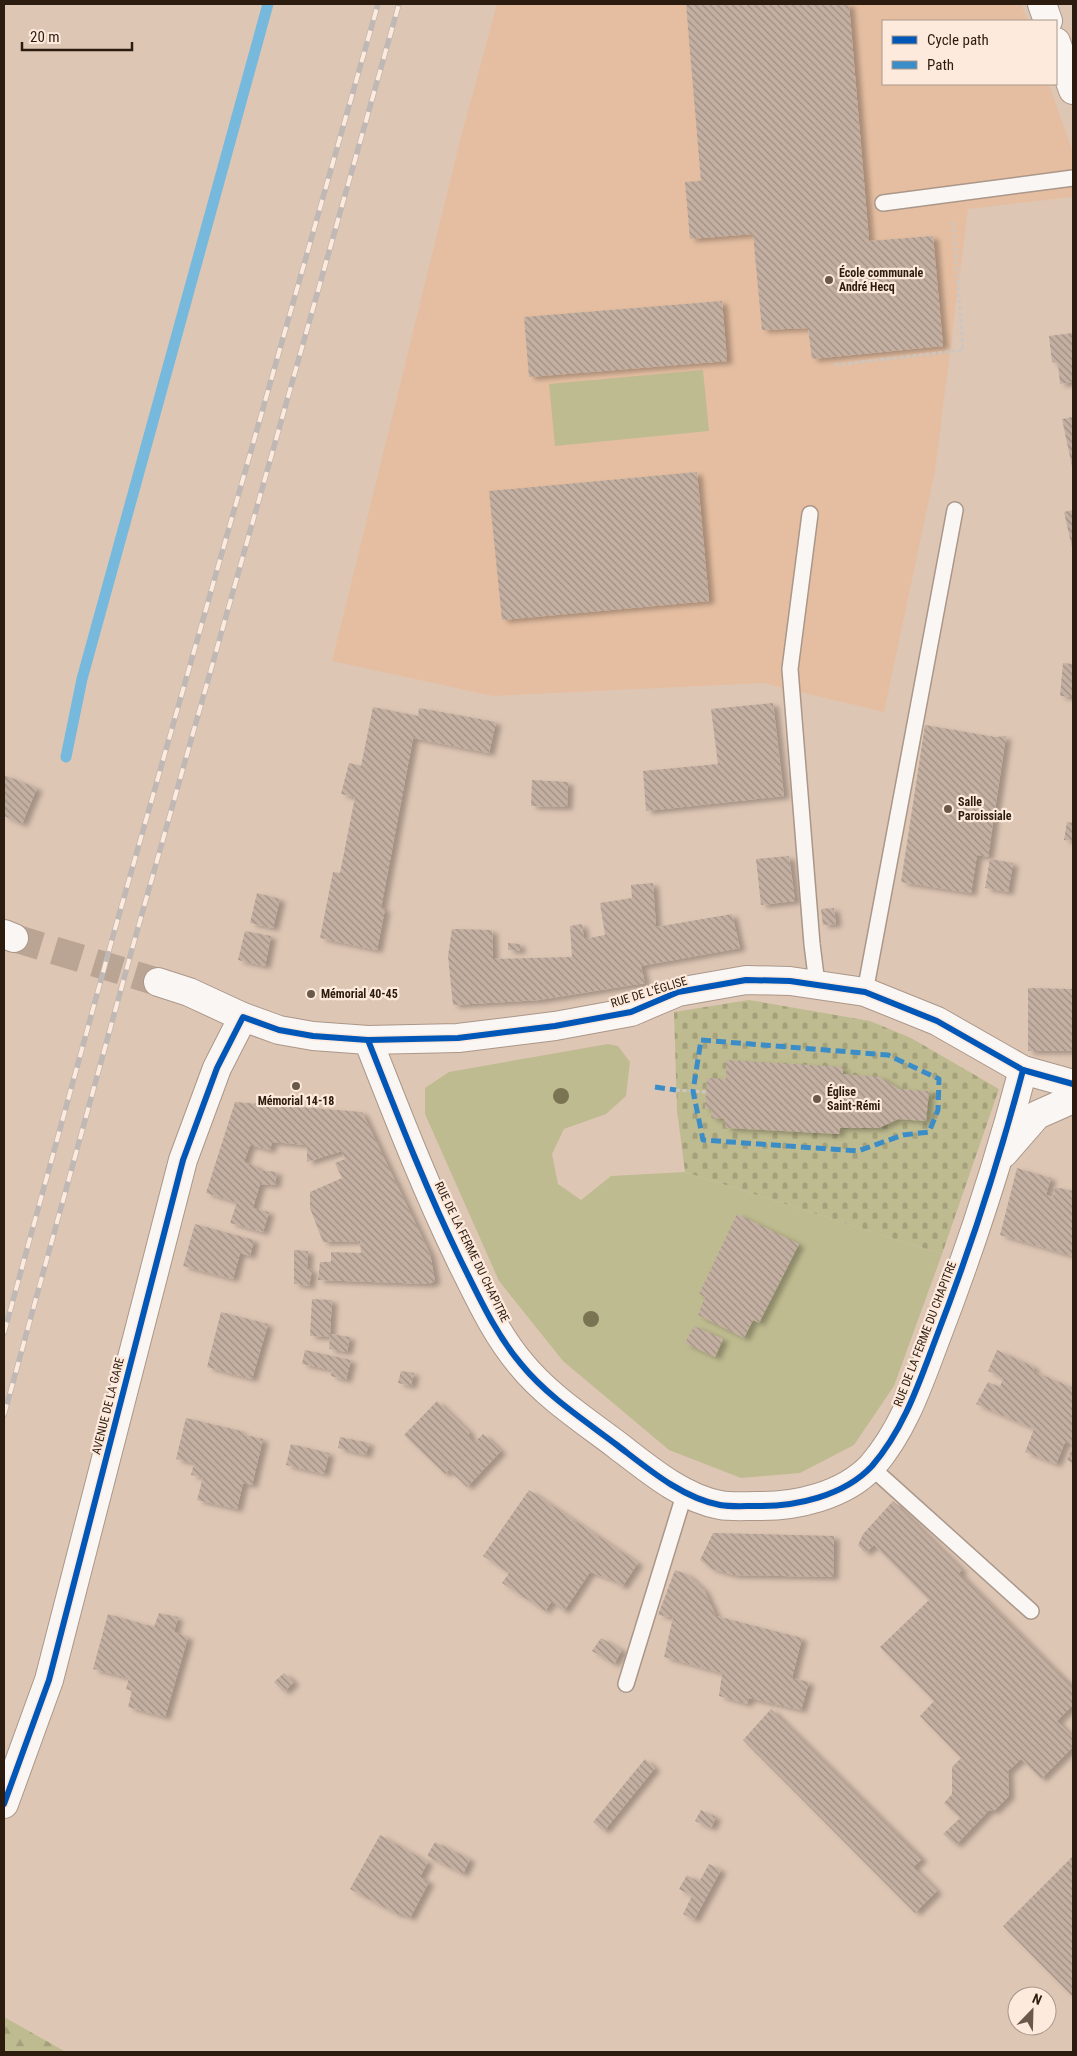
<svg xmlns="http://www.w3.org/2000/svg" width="1077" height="2056" font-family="'Roboto Condensed',sans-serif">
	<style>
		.built { fill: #e5bea1 }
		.green { fill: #bfbb90 }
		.forest { fill: url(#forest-firs) }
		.cemetery { fill: url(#cemetery-stones) }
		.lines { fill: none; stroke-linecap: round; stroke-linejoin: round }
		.stream { stroke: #76b9dd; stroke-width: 11 }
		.building { fill: url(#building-back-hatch); filter: url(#shadow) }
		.minor-tunnel { stroke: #baa493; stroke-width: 28; stroke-dasharray: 28 14; stroke-linecap: butt }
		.service-casing { stroke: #aa9789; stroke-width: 18 }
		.minor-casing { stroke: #aa9789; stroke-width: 30 }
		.tertiary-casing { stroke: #aa9789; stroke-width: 30 }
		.path { stroke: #cdc6c0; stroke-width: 3; stroke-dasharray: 4 2.5; stroke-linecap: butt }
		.service { stroke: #faf6f4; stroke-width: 15 }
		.minor { stroke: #faf6f4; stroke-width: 28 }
		.tertiary { stroke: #faf6f4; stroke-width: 28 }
		.rail-casing { stroke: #bfb8b4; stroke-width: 5.5 }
		.rail { stroke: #fdeadc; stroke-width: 4; stroke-dasharray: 11; stroke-linecap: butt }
		.quiet { stroke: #3b8dc7; stroke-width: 5; stroke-dasharray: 10 5; stroke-linecap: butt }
		.cycleway-casing { stroke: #fdeadc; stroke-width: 9 }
		.cycleway { stroke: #0057b8; stroke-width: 6 }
		.tree { fill: #7b7453 }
		.poi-dot { fill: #6a5849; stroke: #fdeadc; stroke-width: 2 }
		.labels { text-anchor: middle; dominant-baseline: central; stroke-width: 4.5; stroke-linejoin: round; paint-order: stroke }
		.poi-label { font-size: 12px; font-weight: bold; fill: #2c1c0f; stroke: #fdeadc; text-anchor: start }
		.street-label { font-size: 12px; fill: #2c1c0f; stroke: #fdeadc }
	</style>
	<defs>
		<pattern id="forest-firs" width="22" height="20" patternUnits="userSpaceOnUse" patternTransform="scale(1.25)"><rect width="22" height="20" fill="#bfbb90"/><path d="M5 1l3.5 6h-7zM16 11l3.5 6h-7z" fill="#a4a07b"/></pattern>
		<pattern id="cemetery-stones" width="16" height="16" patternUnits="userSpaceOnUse" patternTransform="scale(1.25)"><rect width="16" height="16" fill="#bfbb90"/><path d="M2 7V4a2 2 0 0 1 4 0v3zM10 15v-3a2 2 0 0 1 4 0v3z" fill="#a4a07b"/></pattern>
		<pattern id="building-back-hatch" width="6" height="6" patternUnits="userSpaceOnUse" patternTransform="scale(1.25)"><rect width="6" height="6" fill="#c3b0a2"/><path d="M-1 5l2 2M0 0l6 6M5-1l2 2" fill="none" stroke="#9f8e82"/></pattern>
		<filter id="shadow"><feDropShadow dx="5.5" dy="3" stdDeviation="2.5" flood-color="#0004"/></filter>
	</defs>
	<rect width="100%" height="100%" fill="#dec6b4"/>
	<path class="built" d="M497,4h524l7,17h-145v63h166l24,69v44l-105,12 -33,262 -51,241 -121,-29 -270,13 -161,-35 129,-524z"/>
	<g class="green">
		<path d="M703,370l6,61 -154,15 -6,-62z"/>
		<path d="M608,1044l10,2 12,16 -4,34 -20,18 -42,15 -12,25 6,30 23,16 30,-24 74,-4 257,82 -48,132 -40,59 -54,28 -59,5 -72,-28 -106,-89 -64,-80 -74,-167v-26l24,-16z"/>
	</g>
	<path class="forest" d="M4,2017l62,35h-62z"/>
	<path class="cemetery" d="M749,1000l121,21 41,17 88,51 -57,165 -257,-82 -8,-62 -3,-98z"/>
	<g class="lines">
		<path class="stream" d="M66,757l16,-78 186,-675"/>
	</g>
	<g class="building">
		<path d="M686,4h163l20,237 64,-5 10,110 -131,13 -4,-31 -46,2 -9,-96 -63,5 -5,-57 16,-1z"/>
		<path d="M722,301l5,60 -198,16 -5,-60z"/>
		<path d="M1073,333v49l-13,2 -2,-20 -6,-2 -3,-26z"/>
		<path d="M1073,417v49h-1l-10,-47z"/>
		<path d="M697,472l12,129 -207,19 -13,-129z"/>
		<path d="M1073,510v37h-1l-8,-35z"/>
		<path d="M1063,663l10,1v33l-13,-1z"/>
		<path d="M773,703l11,93 -138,15 -3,-40 75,-7 -7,-55z"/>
		<path d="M373,707l45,9 1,-8 77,14 -7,31 -76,-15 -32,170 4,1 -8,41 -57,-12 13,-66 7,1 15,-76 -14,-3 8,-31 12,3z"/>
		<path d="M925,725l70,12 11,-1 -18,121 -11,-2 -6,38 -70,-11z"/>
		<path d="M4,775l33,13 -15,36 -18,-8z"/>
		<path d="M532,780l36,2 -1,25 -36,-1z"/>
		<path d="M1067,822l6,1v18l-9,-1z"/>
		<path d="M789,856l6,45 -34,4 -5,-46z"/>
		<path d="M990,859l23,4 -5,29 -23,-4z"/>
		<path d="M653,883l3,44 76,-13 8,34 -99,18 4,17 -106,17 -86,5 -5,-49 4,-27 40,1 1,29 79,-2 -2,-31 12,-2 2,15 21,-4 -5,-32 32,-5 -1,-13z"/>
		<path d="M257,893l23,6 -7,29 -23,-5z"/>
		<path d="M834,908l2,16 -13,1 -2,-16z"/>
		<path d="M245,931l26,5 -6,30 -27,-6z"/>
		<path d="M508,943l12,1v7l-12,-1z"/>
		<path d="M1028,988l45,1v62h-45z"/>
		<path d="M726,1060l117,7v7l37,3 19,12 30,2 -3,30 -28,-2 -19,9h-39l-1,6 -113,-6 -2,-9 -13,-1 1,-9h-7l2,-31 19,1z"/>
		<path d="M235,1102l127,10 68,142 5,27 -6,3 -111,-4 2,-18h11v-10l30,1 -1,-12 -37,1 -13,-34v-16l32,-14 -7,-15 10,-4 -3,-8 -35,11v-17l-35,-3 -2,8 -20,-5 -6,17 14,5v3l19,2 -2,13 -15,-1 -7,24 16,4 -6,20 -33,-9 7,-21 -31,-9z"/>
		<path d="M1017,1168l34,10 -5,17 7,2 2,-10 18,4 -2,10h2v55l-73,-21z"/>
		<path d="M737,1214l62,30 -40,79 -6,-3 -9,18 -46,-23 7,-18 -6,-3z"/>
		<path d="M195,1224l59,16 -4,16 -10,-3 -7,26 -50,-13z"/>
		<path d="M294,1250l14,1 -1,18 5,1 -3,16 -15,-2z"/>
		<path d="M312,1299l20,1 -2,34 20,3 -3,15 -18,-3 1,-12 -20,-1z"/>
		<path d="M221,1312l47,12 -16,55 -45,-12z"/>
		<path d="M694,1326l29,13 -8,18 -30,-14z"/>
		<path d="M305,1350l46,10 -5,20 -15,-4 1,-6 -30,-6z"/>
		<path d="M997,1350l37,17 -1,4 40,17v57l-8,-3 -9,22 -31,-12 9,-23 -58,-25 12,-22 12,5 3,-9 -15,-7z"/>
		<path d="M401,1371l13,2 -3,13 -13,-3z"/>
		<path d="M437,1401l33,32 -2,2 7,7 8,-8 18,17 -34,36 -18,-17 -4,4 -41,-39z"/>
		<path d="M186,1418l55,13v3l22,5 -11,46 -9,-2 -6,26 -40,-9 6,-23 -12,-2 3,-12 -18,-4z"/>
		<path d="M340,1437l29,6 -3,12 -28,-7z"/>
		<path d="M291,1444l38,9 -5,21 -38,-9z"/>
		<path d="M1073,1446v17l-6,-3z"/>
		<path d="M529,1490l109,73 -16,24 -10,-7 -22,-8 -26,39 -13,-9 -6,9 -43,-28 7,-10 -26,-17z"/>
		<path d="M893,1501l69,69 -3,3 114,115v17l-16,16 16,16v10l-32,32 -20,-20 -13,12 1,25 -15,15 -5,-1 -33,35 -13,-11 17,-16 -16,-15 8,-9v-27l9,-9 -41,-42 14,-15 -54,-54 49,-47 -55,-55 -9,8 -7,-8 5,-11z"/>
		<path d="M713,1533l121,3 -1,41 -99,-2 -22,-6 -12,-9z"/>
		<path d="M675,1570l13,5 16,15 12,26 86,22 -10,40 17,4 -8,28 -52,-12 -2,6 -28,-8 3,-23 -58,-16 9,-40 -15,-2z"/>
		<path d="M159,1613l19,4 -4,15 14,5 -23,80 -37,-10 4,-16 -6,-2 3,-11 -36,-9 15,-55 46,13z"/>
		<path d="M601,1638l21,12 -8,14 -22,-13z"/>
		<path d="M284,1673l10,9 -10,10 -10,-10z"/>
		<path d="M771,1709l151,150 -9,8 24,24 -22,22 -172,-173z"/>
		<path d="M645,1759l10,9 -51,63 -11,-9z"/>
		<path d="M701,1810l15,7 -5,11 -16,-7z"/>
		<path d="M380,1835l48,27 -8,15 9,5 -19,36 -10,-5 -1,2 -49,-26z"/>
		<path d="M435,1842l35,17 -7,15 -36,-18z"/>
		<path d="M1073,1856v141l-70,-71z"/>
		<path d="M709,1864l12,6 -27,50 -11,-6 9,-18 -13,-7 8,-14 12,7z"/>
	</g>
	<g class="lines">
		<path class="minor-tunnel" d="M14,938l144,44"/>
		<g class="service-casing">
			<g id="service">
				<path d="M883,203l190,-25"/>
				<path d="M810,514l-20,155 22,275 5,40"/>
				<path d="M865,992l90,-482"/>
				<path d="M871,1467l160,144"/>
				<path d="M626,1684l59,-192"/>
			</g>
		</g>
		<g class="minor-casing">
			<g id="minor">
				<path d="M4,934l10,4"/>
				<path d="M158,982l31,10 54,25 36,13 34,6 55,4 90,-2 97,-12 76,-14 47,-20 68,-12 44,1 75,11 72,29 86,49 50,14"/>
				<path d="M368,1040c29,74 58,149 93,221 18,36 34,72 60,103 26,32 63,56 96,81 30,23 65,53 103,60 11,2 24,1 36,1 39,1 88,-10 116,-40 32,-37 47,-83 64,-128 34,-88 63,-177 87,-268"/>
				<path d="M1004,1153l33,-38 36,-16"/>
				<path d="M4,1804l45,-124 134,-520 34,-92 26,-51"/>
			</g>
		</g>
		<g class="tertiary-casing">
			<g id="tertiary">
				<path d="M1042,4l6,17"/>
				<path d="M1056,42l17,48"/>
			</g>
		</g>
		<g class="path">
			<path d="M835,365l128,-15 -10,-130"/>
			<path d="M676,1090l30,2"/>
		</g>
		<use href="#service" class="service"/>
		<use href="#minor" class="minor"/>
		<use href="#tertiary" class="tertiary"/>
		<g class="rail-casing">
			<g id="rail">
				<path d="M4,1333l109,-397 265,-932"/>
				<path d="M4,1415l130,-473 265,-938"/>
			</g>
		</g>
		<use href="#rail" class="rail"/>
		<g class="quiet">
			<path d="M701,1040l187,15 51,24 -1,31 -9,22 -26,3 -45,16 -155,-11 -10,-49z"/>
			<path d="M655,1087l21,3"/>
		</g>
		<g class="cycleway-casing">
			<g id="cycleway">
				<path d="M368,1040c29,74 58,149 93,221 18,36 34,72 60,103 26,32 63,56 96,81 30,23 65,53 103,60 11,2 24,1 36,1 39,1 88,-10 116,-40 32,-37 47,-83 64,-128 34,-88 63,-177 87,-268"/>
				<path d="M4,1804l45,-124 134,-520 34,-92 26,-51 36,13 34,6 55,4 90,-2 97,-12 76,-14 47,-20 68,-12 44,1 75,11 72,29 86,49 50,14"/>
			</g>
		</g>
		<use href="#cycleway" class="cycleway"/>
	</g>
	<g class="tree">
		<circle cx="561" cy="1096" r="8"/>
		<circle cx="591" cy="1319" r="8"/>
	</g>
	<g class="poi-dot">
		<circle cx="829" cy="280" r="5"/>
		<circle cx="948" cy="809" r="5"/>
		<circle cx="311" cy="994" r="5"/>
		<circle cx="296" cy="1086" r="5"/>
		<circle cx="817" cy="1099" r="5"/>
	</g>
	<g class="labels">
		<g class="poi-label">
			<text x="839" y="273">École communale<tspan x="839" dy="14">André Hecq</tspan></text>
			<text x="958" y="802">Salle<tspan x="958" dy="14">Paroissiale</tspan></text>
			<text x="321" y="994">Mémorial 40-45</text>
			<text x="827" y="1092">Église<tspan x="827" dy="14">Saint-Rémi</tspan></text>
			<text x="296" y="1101" text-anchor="middle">Mémorial 14-18</text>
		</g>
		<g class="street-label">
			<text transform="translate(649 992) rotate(-17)">RUE DE L'ÉGLISE</text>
			<text transform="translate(472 1252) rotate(64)">RUE DE LA FERME DU CHAPITRE</text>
			<text transform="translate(925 1334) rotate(-69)">RUE DE LA FERME DU CHAPITRE</text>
			<text transform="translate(108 1406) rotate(-76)">AVENUE DE LA GARE</text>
		</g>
	</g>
	<rect width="1077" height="2056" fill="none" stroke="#2c1c0f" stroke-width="10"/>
	<rect x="882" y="20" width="175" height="65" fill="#fdeadc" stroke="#a9988a"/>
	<rect x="892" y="36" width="25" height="8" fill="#0057b8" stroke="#a9988a"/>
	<text x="927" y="45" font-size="15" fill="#2c1c0f">Cycle path</text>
	<rect x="892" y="61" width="25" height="8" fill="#3b8dc7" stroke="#a9988a"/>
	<text x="927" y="70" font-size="15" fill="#2c1c0f">Path</text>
	<g transform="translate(1032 2011) rotate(23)"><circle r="24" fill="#fdeadc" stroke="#a9988a"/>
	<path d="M0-4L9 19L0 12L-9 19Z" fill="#6a5849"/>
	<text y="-8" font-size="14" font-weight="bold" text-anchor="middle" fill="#2c1c0f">N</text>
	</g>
	<path d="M22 42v8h110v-8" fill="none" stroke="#2c1c0f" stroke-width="2.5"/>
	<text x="30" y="42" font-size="15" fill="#2c1c0f" stroke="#fdeadc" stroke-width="4" paint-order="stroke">20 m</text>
</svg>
